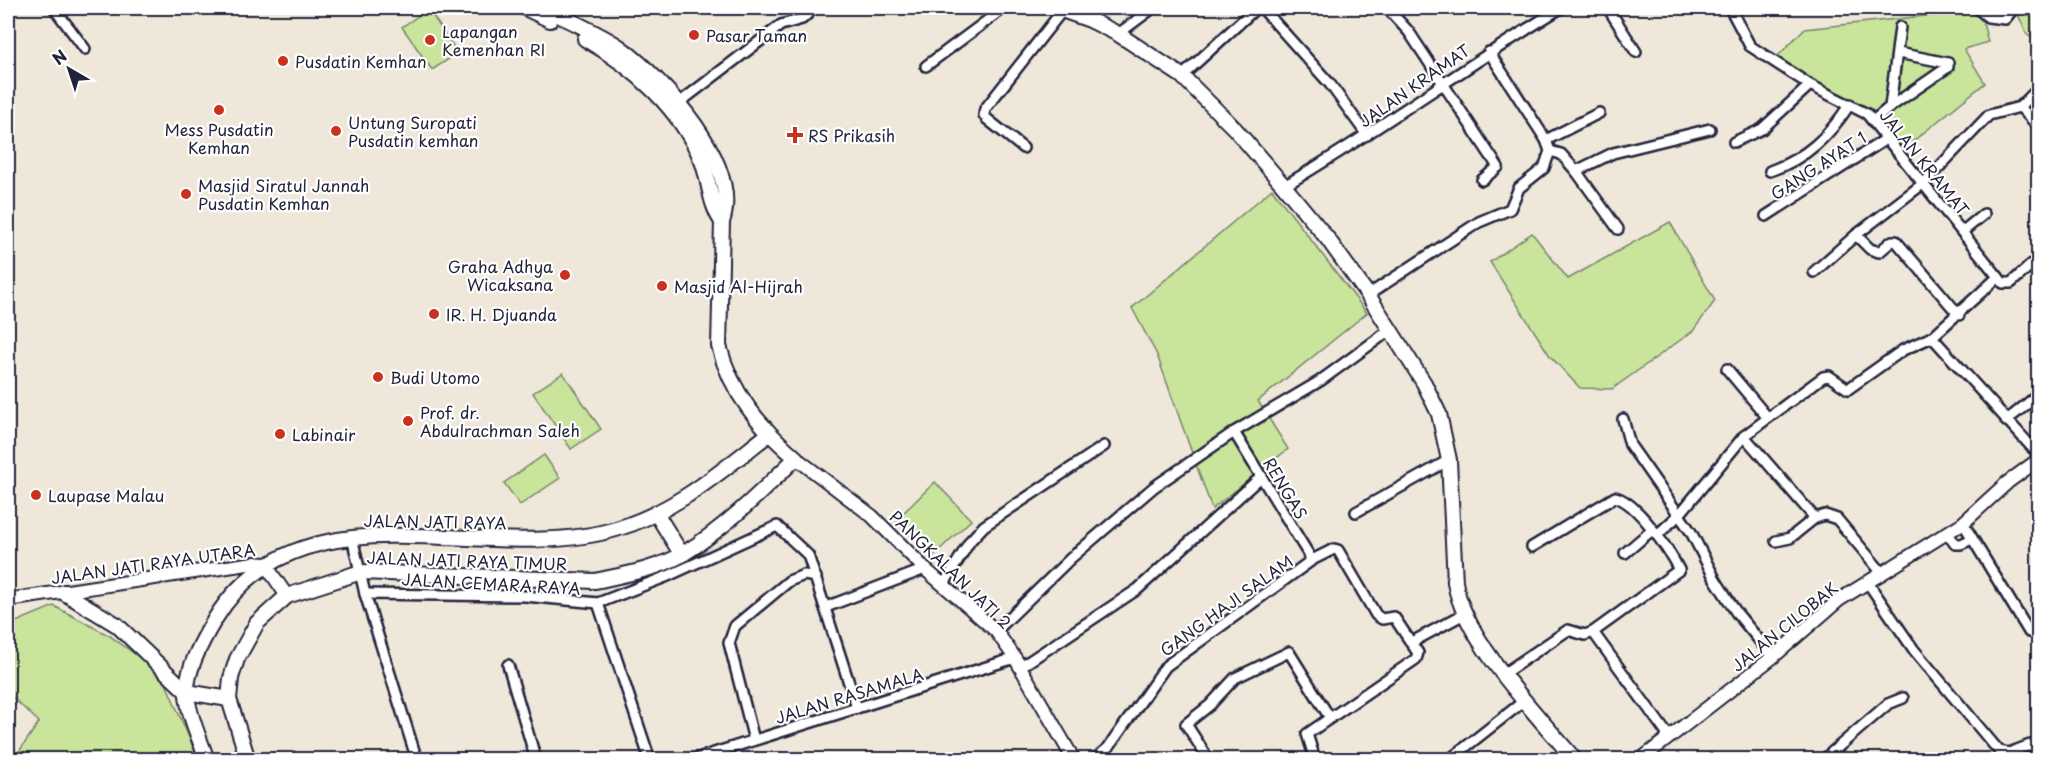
<svg xmlns="http://www.w3.org/2000/svg" width="2046" height="767" font-family="'Playpen Sans',sans-serif">
	<style>
		.green { fill: #c9e49b; stroke: #76836b; stroke-width: 1.5 }
		.lines { fill: none; stroke-linecap: round; stroke-linejoin: round }
		.minor-casing { stroke: #22223b; stroke-width: 14 }
		.tertiary-casing { stroke: #22223b; stroke-width: 16 }
		.secondary-casing { stroke: #22223b; stroke-width: 18 }
		.minor { stroke: #fff; stroke-width: 9 }
		.tertiary { stroke: #fff; stroke-width: 12 }
		.secondary { stroke: #fff; stroke-width: 14 }
		.poi-dot { fill: #c8321e; stroke: #fff; stroke-width: 2 }
		.labels { text-anchor: middle; dominant-baseline: central; stroke-width: 4.5; stroke-linejoin: round; paint-order: stroke }
		.poi-label { font-size: 16px; fill: #22223b; stroke: #fff; text-anchor: start }
		.street-label { font-size: 16px; fill: #22223b; stroke: #fff }
	</style>
	<rect width="100%" height="100%" fill="#efe8da"/>
	<filter id="ink" filterUnits="userSpaceOnUse"><feTurbulence type="fractalNoise" baseFrequency=".0167" numOctaves="2"/><feDisplacementMap in="SourceGraphic" scale="12" xChannelSelector="R" yChannelSelector="G"/><feConvolveMatrix kernelMatrix="1 2 1 2 8 2 1 2 1" color-interpolation-filters="sRGB"/></filter>
	<g filter="url(#ink)">
		<g class="green">
			<path d="M1942,8h37l9,34 -24,7 21,34 -89,72 -36,-43 -89,-49 33,-34 139,-15z"/>
			<path d="M2015,8h23v33l-11,-7z"/>
			<path d="M428,9l30,44 -26,17 -30,-43z"/>
			<path d="M1272,189l95,124 -109,88 30,48 -76,60 -55,-154 -25,-47z"/>
			<path d="M1670,222l45,79 -22,30 -81,58 -32,-1 -30,-32 -60,-94 42,-29 36,46z"/>
			<path d="M563,373l38,56 -30,20 -38,-56z"/>
			<path d="M544,455l16,23 -40,27 -16,-22z"/>
			<path d="M935,482l36,38 -39,37 -36,-37z"/>
			<path d="M54,606l56,30 52,38 36,85h-184l25,-37 -29,-27 1,-71z"/>
		</g>
		<g class="lines">
			<g class="minor-casing">
				<g id="minor">
					<path d="M54,8l31,41"/>
					<path d="M1262,8l68,76 37,51"/>
					<path d="M1387,8l22,24 89,135 -16,13"/>
					<path d="M1608,8l28,44"/>
					<path d="M1730,8l20,38 60,39 57,29 136,169h8l21,-19"/>
					<path d="M1977,8l11,9 17,2 9,-11"/>
					<path d="M1118,34l35,-26"/>
					<path d="M926,66l78,-58"/>
					<path d="M1182,76l74,-68"/>
					<path d="M675,106l106,-81 21,-6 12,-11"/>
					<path d="M1890,107l58,-40v-4l-50,-10"/>
					<path d="M2020,107l18,19"/>
					<path d="M2020,107l18,-18"/>
					<path d="M1873,121l17,-14 10,-80"/>
					<path d="M1546,140l53,-27"/>
					<path d="M1734,142l28,-13 48,-44"/>
					<path d="M1023,148l-36,-29 -3,-4 1,-6 77,-98"/>
					<path d="M1550,151l11,3 15,17 37,-18 97,-24"/>
					<path d="M1576,171l42,58"/>
					<path d="M1770,171c37,-13 59,-35 80,-67"/>
					<path d="M1284,186c95,-56 183,-121 277,-178"/>
					<path d="M1766,216l120,-77"/>
					<path d="M1962,232l22,-18"/>
					<path d="M1856,235l14,14 9,3 13,-11h4l63,74"/>
					<path d="M1814,272l42,-37 68,-52 65,-68 31,-8"/>
					<path d="M1368,295l111,-73 31,-13 9,-21 25,-20 6,-17 -4,-11 -57,-88"/>
					<path d="M1932,337l106,117"/>
					<path d="M1727,369l41,49"/>
					<path d="M1623,419l7,26 61,87 24,47 21,33 37,45"/>
					<path d="M2006,421l32,-26"/>
					<path d="M1234,432l78,128"/>
					<path d="M1744,436l71,82"/>
					<path d="M1356,512l93,-52"/>
					<path d="M1963,523l66,109h9"/>
					<path d="M1947,533l8,11h6l11,-5"/>
					<path d="M1657,535l22,-20 65,-79 79,-59 6,-1 19,13 55,-39 29,-13 66,-60"/>
					<path d="M352,537l13,57 52,166"/>
					<path d="M1776,541l14,-3 25,-20 10,-3 12,4 46,55"/>
					<path d="M1625,553l27,-23"/>
					<path d="M1868,583l46,67 85,101 10,2 21,-8 8,8"/>
					<path d="M944,584l26,-43 14,-15 120,-80"/>
					<path d="M365,594l160,2 73,7 70,-27 109,-50 31,29 49,153"/>
					<path d="M598,603l52,157"/>
					<path d="M826,607l99,-38"/>
					<path d="M996,631l75,-73 83,-71 80,-55 86,-51 70,-51"/>
					<path d="M1593,632l77,106"/>
					<path d="M1412,642l52,-28"/>
					<path d="M508,665l28,95"/>
					<path d="M1019,665l9,-3 110,-73 124,-113"/>
					<path d="M1503,674l65,-44 17,5 8,-3 86,-62c-10,-20 -42,-68 -64,-73l-83,50"/>
					<path d="M754,740l-25,-97 6,-17 54,-45 15,-6 12,2"/>
					<path d="M692,760l323,-102"/>
					<path d="M1094,760l14,-12 58,-82 146,-106 22,-11 4,1 38,65 6,4 12,-2 24,36 -2,6 -109,75 7,22 -7,4"/>
					<path d="M1209,760l-23,-36 24,-19 25,-27 54,-26 41,66"/>
					<path d="M1449,760l75,-59"/>
					<path d="M1823,760l65,-56 15,-6"/>
				</g>
			</g>
			<g class="tertiary-casing">
				<g id="tertiary">
					<path d="M796,458l76,58 53,53 71,62 19,27 59,102"/>
					<path d="M8,600l246,-37 11,1 22,32"/>
					<path d="M1640,760l133,-103 66,-57 124,-77 45,-41 30,-22"/>
				</g>
			</g>
			<g class="secondary-casing">
				<g id="secondary">
					<path d="M525,8l25,12"/>
					<path d="M1056,8l34,12 28,14 64,42 53,53 49,57 43,52 41,57 56,88 15,31 10,46 6,122c8,57 83,134 120,178"/>
					<path d="M585,39c49,28 95,69 117,122 8,21 7,42 20,61"/>
					<path d="M656,513l26,42"/>
					<path d="M63,592l54,33 70,67 42,7"/>
					<path d="M207,760c-7,-21 -18,-43 -20,-65 -2,-24 16,-56 28,-76 86,-141 272,-51 401,-90 59,-17 105,-58 153,-95"/>
					<path d="M248,760l-19,-61 2,-21 6,-19 20,-36 30,-27 74,-24 234,9c28,-6 63,-12 88,-27 42,-26 78,-62 113,-96 -36,-31 -65,-65 -77,-112l3,-124c20,-58 -58,-142 -101,-174 -24,-16 -53,-28 -78,-40"/>
				</g>
			</g>
			<use href="#minor" class="minor"/>
			<use href="#tertiary" class="tertiary"/>
			<use href="#secondary" class="secondary"/>
		</g>
	</g>
	<g class="poi-dot">
		<circle cx="694" cy="35" r="6"/>
		<circle cx="430" cy="40" r="6"/>
		<circle cx="283" cy="61" r="6"/>
		<circle cx="219" cy="110" r="6"/>
		<circle cx="336" cy="131" r="6"/>
		<path d="M792 126h6v6h6v6h-6v6h-6v-6h-6v-6h6z"/>
		<circle cx="186" cy="194" r="6"/>
		<circle cx="565" cy="275" r="6"/>
		<circle cx="662" cy="286" r="6"/>
		<circle cx="434" cy="314" r="6"/>
		<circle cx="378" cy="377" r="6"/>
		<circle cx="408" cy="421" r="6"/>
		<circle cx="280" cy="434" r="6"/>
		<circle cx="36" cy="495" r="6"/>
	</g>
	<g class="labels">
		<g class="poi-label">
			<text x="442" y="31">Lapangan<tspan x="442" dy="18">Kemenhan RI</tspan></text>
			<text x="706" y="35">Pasar Taman</text>
			<text x="295" y="61">Pusdatin Kemhan</text>
			<text x="348" y="122">Untung Suropati<tspan x="348" dy="18">Pusdatin kemhan</tspan></text>
			<text x="219" y="129" text-anchor="middle">Mess Pusdatin<tspan x="219" dy="18">Kemhan</tspan></text>
			<text x="808" y="135">RS Prikasih</text>
			<text x="198" y="185">Masjid Siratul Jannah<tspan x="198" dy="18">Pusdatin Kemhan</tspan></text>
			<text x="553" y="266" text-anchor="end">Graha Adhya<tspan x="553" dy="18">Wicaksana</tspan></text>
			<text x="674" y="286">Masjid Al-Hijrah</text>
			<text x="446" y="314">IR. H. Djuanda</text>
			<text x="390" y="377">Budi Utomo</text>
			<text x="420" y="412">Prof. dr.<tspan x="420" dy="18">Abdulrachman Saleh</tspan></text>
			<text x="292" y="434">Labinair</text>
			<text x="48" y="495">Laupase Malau</text>
		</g>
		<g class="street-label">
			<text transform="translate(1414 85) rotate(-35)">JALAN KRAMAT</text>
			<text transform="translate(1925 162) rotate(51)">JALAN KRAMAT</text>
			<text transform="translate(1818 165) rotate(-33)">GANG AYAT 1</text>
			<text transform="translate(1286 488) rotate(59)">RENGAS</text>
			<text transform="translate(435 521) rotate(1)">JALAN JATI RAYA</text>
			<text transform="translate(467 560) rotate(2)">JALAN JATI RAYA TIMUR</text>
			<text transform="translate(153 563) rotate(-8)">JALAN JATI RAYA UTARA</text>
			<text transform="translate(951 569) rotate(44)">PANGKALAN JATI 2</text>
			<text transform="translate(491 583) rotate(3)">JALAN CEMARA RAYA</text>
			<text transform="translate(1226 605) rotate(-36)">GANG HAJI SALAM</text>
			<text transform="translate(1784 626) rotate(-39)">JALAN CILOBAK</text>
			<text transform="translate(849 695) rotate(-17)">JALAN RASAMALA</text>
		</g>
	</g>
	<rect width="2046" height="767" fill="none" stroke="#fff" stroke-width="30"/>
	<rect x="15" y="15" width="2016" height="737" fill="none" stroke="#22223b" stroke-width="2" filter="url(#ink)"/>
	<g transform="translate(69 69) rotate(321)" stroke="#ffffff" stroke-width="4.5" paint-order="stroke">
	<path d="M0-4.5L10 22L0 15L-10 22Z" fill="#22223b"/>
	<text y="-9" font-size="16" font-weight="bold" text-anchor="middle" fill="#22223b">N</text>
	</g>
</svg>
